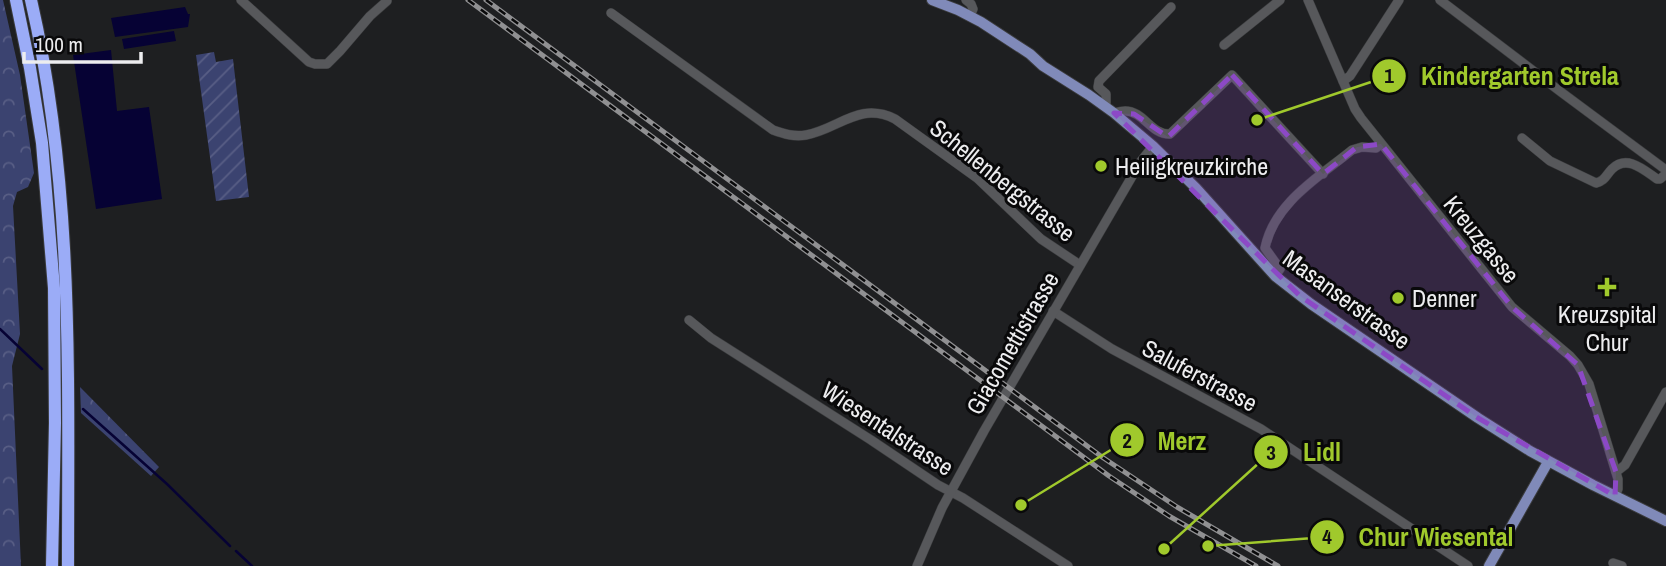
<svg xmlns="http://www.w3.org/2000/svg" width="1666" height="566" font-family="'Archivo Narrow',sans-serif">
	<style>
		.forest { fill: url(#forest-crowns) }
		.garden { fill: url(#garden-furrows) }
		.water { fill: #060234 }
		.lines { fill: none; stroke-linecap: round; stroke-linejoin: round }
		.stream { stroke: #060234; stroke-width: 2.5 }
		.minor-casing { stroke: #3a3b3d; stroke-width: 10 }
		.major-casing { stroke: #3a3b3d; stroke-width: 12 }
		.highway-casing { stroke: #3a3b3d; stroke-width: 14 }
		.minor { stroke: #57585b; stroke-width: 9 }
		.major { stroke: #808ab9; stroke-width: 10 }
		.highway { stroke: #9bacf7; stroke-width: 12 }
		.rail-casing { stroke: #909092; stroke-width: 5 }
		.rail { stroke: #09090a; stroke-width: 2.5; stroke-dasharray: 8; stroke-linecap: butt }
		.marked { fill: #8c49c6; fill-opacity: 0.2; stroke: #8c49c6; stroke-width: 5; stroke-dasharray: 14 9; stroke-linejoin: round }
		.poi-dot { fill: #a0c92c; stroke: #09090a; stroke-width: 2.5 }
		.labels { text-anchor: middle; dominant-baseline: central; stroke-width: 6; stroke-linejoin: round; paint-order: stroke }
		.poi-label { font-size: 24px; fill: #ededef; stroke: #09090a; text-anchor: start }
		.street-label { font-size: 24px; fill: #ededef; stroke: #09090a }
		.leader { fill: none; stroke: #a0c92c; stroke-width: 2.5 }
		.callout-dot { fill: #a0c92c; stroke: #09090a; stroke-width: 2.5 }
		.mark-label { font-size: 21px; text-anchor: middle; font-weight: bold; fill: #111 }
		.callout-label { font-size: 26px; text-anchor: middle; font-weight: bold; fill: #a0c92c; stroke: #09090a; stroke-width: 6; stroke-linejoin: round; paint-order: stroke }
	</style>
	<defs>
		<pattern id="forest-crowns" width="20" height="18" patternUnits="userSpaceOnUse" patternTransform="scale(1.75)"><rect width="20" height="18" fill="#3b4370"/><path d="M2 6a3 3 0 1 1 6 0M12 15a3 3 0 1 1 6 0" fill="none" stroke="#585e85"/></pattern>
		<pattern id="garden-furrows" width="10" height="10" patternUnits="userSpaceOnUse" patternTransform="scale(1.75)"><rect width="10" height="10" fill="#3b4370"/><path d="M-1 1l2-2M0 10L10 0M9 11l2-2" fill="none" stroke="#585e85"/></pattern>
	</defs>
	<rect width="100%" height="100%" fill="#1e1f21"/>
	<g class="forest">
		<path d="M0,0h3l17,75 14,98 -6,14 -11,5 -4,14 7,128 -8,32 9,200h-21z"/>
		<path d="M80,387l79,80 -8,9 -70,-63z"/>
	</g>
	<path class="garden" d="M214,52l2,10 17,-3 16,138 -33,4 -20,-146z"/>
	<g class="water">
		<path d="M185,7l3,7h2l-2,13 -73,10 -4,-19z"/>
		<path d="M174,31l2,10 -52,8 -2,-10z"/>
		<path d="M111,50l6,61 32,-4 13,92 -66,10 -23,-154z"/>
	</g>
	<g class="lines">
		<g class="stream">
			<path d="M0,329l42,40"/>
			<path d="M83,409l84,75 63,62"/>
			<path d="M236,551l16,15"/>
		</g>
		<g class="minor-casing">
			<g id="minor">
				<path d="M241,0l68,62 6,2h12l13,-13 30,-35 17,-15"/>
				<path d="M966,0l5,4 2,5 -3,7"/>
				<path d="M1308,0l47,109 6,9 151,189 58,49 8,9 11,19 29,95v10l-3,7"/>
				<path d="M1440,0l121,92 105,78"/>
				<path d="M611,13l162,117c11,4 21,7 33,5 33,-6 53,-34 89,-16l82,59 64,61 39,26"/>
				<path d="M1224,45l56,-45"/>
				<path d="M1343,81l7,-5 49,-76"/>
				<path d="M1106,107v-13l-8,-7 1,-6 72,-74"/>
				<path d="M1114,113c4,-1 8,-2 11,-2 19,0 26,24 45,23l62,-59 91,99"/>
				<path d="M1522,138l28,23 46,22c9,-2 10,-8 16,-14 15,-15 32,1 45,10h3l6,-5"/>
				<path d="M1275,276l5,-7 -15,-21c9,-45 54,-71 87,-98l10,-3 14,1 5,-4"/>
				<path d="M1053,311l59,38 149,80 207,137"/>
				<path d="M689,320l22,18 160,102 67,45 25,13 105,68"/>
				<path d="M1616,472l9,-7 41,-73"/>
				<path d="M1613,563l9,3"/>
				<path d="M917,566l25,-58 42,-77 157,-270 12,-15"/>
			</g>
		</g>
		<g class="major-casing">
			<g id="major">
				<path d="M932,0l26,10 23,12 49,32 13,12 46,29 25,18 39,33 43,42 79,88 36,28 167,114 52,33 63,34 73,36"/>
				<path d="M1489,566l59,-104"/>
			</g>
		</g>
		<g class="highway-casing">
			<g id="highway">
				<path d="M16,0l14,68 12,75 12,145 1,135 -3,143"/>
				<path d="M31,0c43,186 37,377 37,566"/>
			</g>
		</g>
		<use href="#minor" class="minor"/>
		<use href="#major" class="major"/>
		<use href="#highway" class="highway"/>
		<g class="rail-casing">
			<g id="rail">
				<path d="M468,0l641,476 60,40 87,50"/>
				<path d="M486,0l616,457 75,50 101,59"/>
			</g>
		</g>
		<use href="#rail" class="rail"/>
	</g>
	<path class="marked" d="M1232,75l91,99 34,-27 24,-3 131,163 66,58 38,107 -1,24 -137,-78 -178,-122 -186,-183 20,1 34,23z"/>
	<g class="poi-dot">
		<circle cx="1101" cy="166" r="7"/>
		<path d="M1603.5 276.5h7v7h7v7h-7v7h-7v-7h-7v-7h7z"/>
		<circle cx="1398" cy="298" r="7"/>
	</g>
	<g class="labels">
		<g class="poi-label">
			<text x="1115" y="166">Heiligkreuzkirche</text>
			<text x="1412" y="298">Denner</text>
			<text x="1607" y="314" text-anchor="middle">Kreuzspital<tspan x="1607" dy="28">Chur</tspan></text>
		</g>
		<g class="street-label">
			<text transform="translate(1003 180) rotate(39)">Schellenbergstrasse</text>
			<text transform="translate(1482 239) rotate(51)">Kreuzgasse</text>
			<text transform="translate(1347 299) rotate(36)">Masanserstrasse</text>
			<text transform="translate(1012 343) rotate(-60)">Giacomettistrasse</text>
			<text transform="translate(1200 375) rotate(28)">Saluferstrasse</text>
			<text transform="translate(888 428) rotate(33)">Wiesentalstrasse</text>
		</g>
	</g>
	<path class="leader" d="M1257 120L1389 76M1021 505L1127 440M1164 549L1271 452M1208 546L1327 537"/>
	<g class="callout-dot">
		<circle cx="1257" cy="120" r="7"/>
		<circle cx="1021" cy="505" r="7"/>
		<circle cx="1164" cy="549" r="7"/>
		<circle cx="1208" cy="546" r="7"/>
		<circle cx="1389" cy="76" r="18"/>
		<circle cx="1127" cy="440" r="18"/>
		<circle cx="1271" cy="452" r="18"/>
		<circle cx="1327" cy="537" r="18"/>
	</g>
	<g class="mark-label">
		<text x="1389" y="83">1</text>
		<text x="1127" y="448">2</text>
		<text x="1271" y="460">3</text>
		<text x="1327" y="544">4</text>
	</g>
	<g class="callout-label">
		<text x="1520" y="85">Kindergarten Strela</text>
		<text x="1182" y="450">Merz</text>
		<text x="1322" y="461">Lidl</text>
		<text x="1436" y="546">Chur Wiesental</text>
	</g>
	<path d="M24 52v10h117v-10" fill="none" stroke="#ededef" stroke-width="3.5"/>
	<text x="35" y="52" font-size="21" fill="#ededef" stroke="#09090a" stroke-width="5" paint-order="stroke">100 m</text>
</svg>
